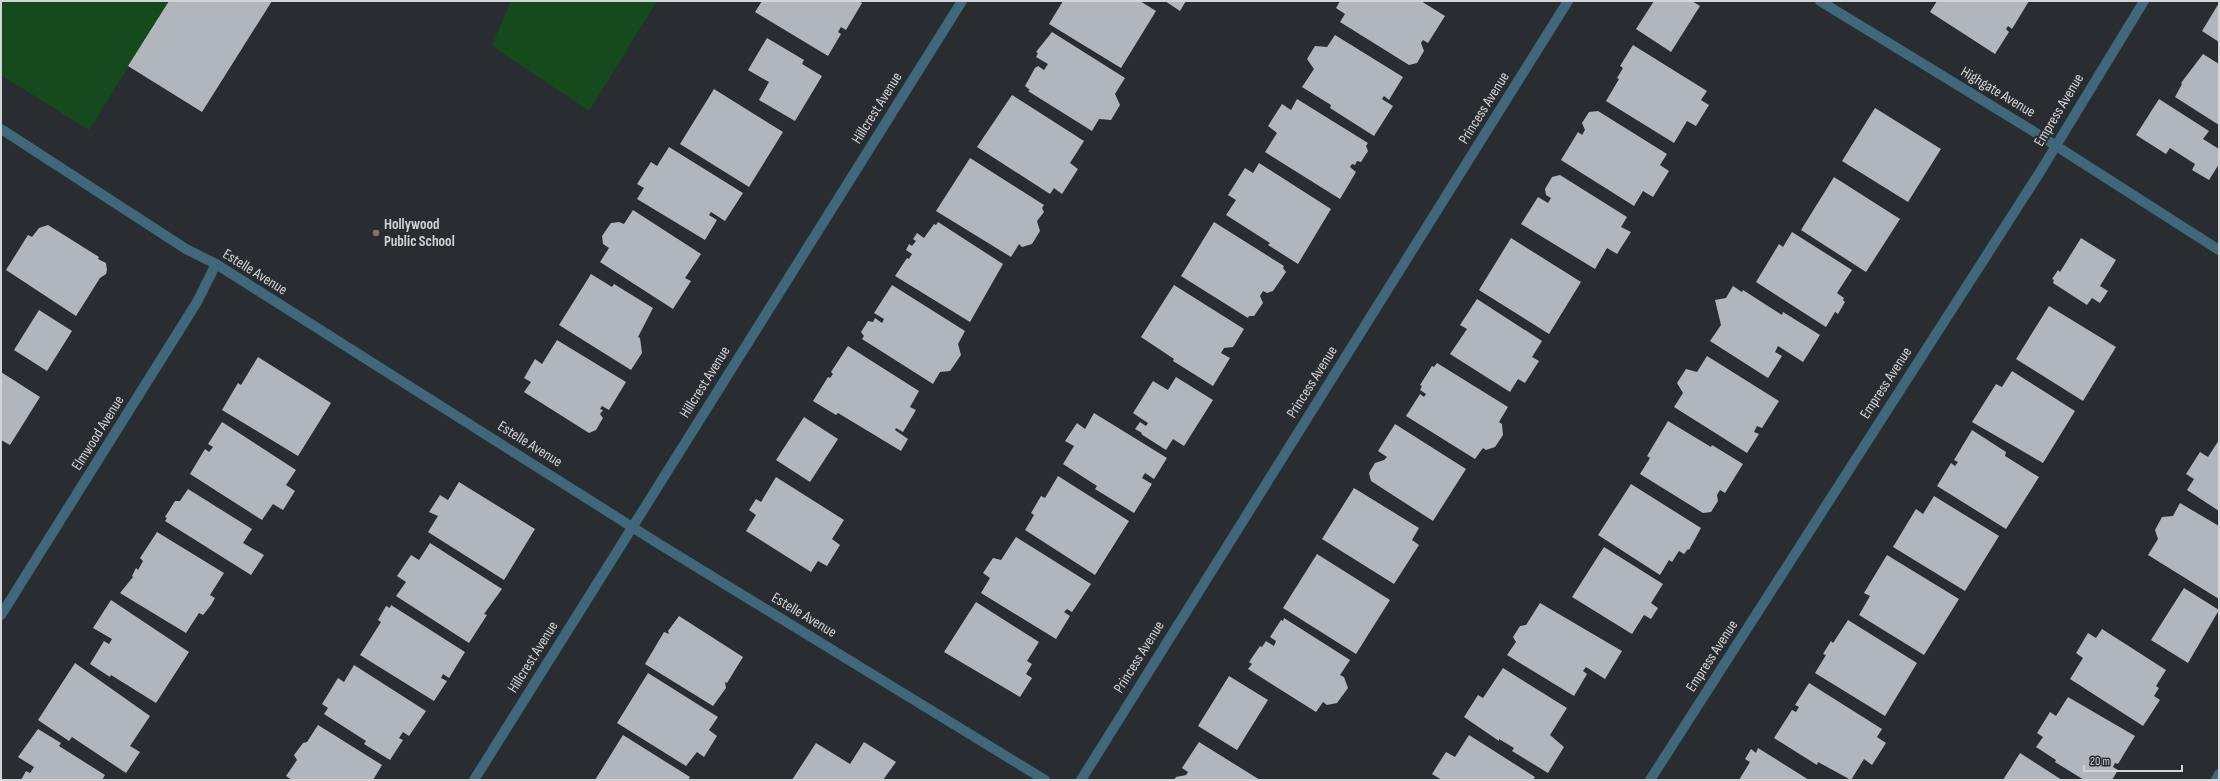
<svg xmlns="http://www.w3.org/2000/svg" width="2220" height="781" font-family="'Sofia Sans Condensed',sans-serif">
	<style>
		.green { fill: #154a1d }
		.building { fill: #b1b6bc }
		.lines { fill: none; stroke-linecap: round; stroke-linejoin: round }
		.minor { stroke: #41687a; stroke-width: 10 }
		.education-dot { fill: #8d6e63; stroke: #292d31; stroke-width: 1.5 }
		.labels { text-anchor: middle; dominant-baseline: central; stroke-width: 4; stroke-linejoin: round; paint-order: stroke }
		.street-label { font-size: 15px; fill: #d2d4d7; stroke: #292d31 }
		.poi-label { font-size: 15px; font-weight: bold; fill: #d2d4d7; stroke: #292d31; text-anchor: start }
	</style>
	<rect width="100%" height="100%" fill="#292d31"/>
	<g class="green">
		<path d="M1,1h168l-80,129 -88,-55z"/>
		<path d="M511,1h146l-68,110 -97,-65z"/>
	</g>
	<g class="building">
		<path d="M169,1h103l-70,111 -74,-46z"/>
		<path d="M762,1h97l3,2 -16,27 -5,-3 -3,5 3,2 -13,22 -73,-44z"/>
		<path d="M1063,1h77l16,10 -35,57 -72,-44z"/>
		<path d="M1165,1h21l-6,10z"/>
		<path d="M1340,1h81l24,15 -17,27 -5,-3 -2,3 3,8 -7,12 -8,2 -69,-43 5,-8 -9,-6z"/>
		<path d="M1654,1h38l8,5 -29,46 -35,-23z"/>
		<path d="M1937,1h92l-17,28 -4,-3 -2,3 3,3 -14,22 -65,-42z"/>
		<path d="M2219,3v39l-17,-11z"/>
		<path d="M1052,32l73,46 -10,16 5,11 -9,15 -12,-1 -7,12 -64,-40 2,-1 -5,-4 10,-18 3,-2 6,4 4,-6 -12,-7 2,-4 -2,-1z"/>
		<path d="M1335,35l68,42 -14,23 -5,-4 -2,3 11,7 -19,30 -44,-28 1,-3 -29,-18 12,-18 -7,-10 8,-13 12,1z"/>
		<path d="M767,38l37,22 -2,4 20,12 -27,45 -36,-21 10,-18 -21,-12z"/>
		<path d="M1633,45l74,46 -6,9 8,5 -13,21 -9,-5 -13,22 -68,-42 13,-22 -2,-1 6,-10 -3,-2z"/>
		<path d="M2203,54l16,10v61l-44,-28 7,-13 -1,-1z"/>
		<path d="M714,89l69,43 -34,55 -69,-43z"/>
		<path d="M1012,95l72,46 -14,22 8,6 -16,25 -8,-6 -4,6 -73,-47z"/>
		<path d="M1297,99l71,44 -2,3 2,5 -7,11 -4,-1 -2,4 -3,-1 -2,3 6,5 -16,27 -75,-47 12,-19 -9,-7 14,-22 9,6z"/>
		<path d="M2159,99l50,32 -6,8 16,10v15l-10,16 -17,-10 3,-6 -25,-16 -4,6 -30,-19z"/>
		<path d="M1875,108l66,41 -33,53 -66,-41z"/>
		<path d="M1598,111l69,43 -7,11 9,6 -16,26 -10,-6 -9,15 -73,-46 17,-28 4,3 3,-5 -3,-7 7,-11z"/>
		<path d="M669,147l74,46 -18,28 -14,-9 -2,3 8,5 -12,20 -68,-41 7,-11 -7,-4 14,-22 6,4z"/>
		<path d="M970,158l74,47 -2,3 2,4 -7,9 3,10 -8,13 -10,3 -3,-3 -8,13 -75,-46z"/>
		<path d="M1259,163l72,46 -33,55 -30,-19 2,-2 -44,-28 10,-15 -8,-5 17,-27 8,5z"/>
		<path d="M1560,175l67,42 -6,10 10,5 -14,22 -10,-6 -12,21 -74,-45 17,-27 10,6 3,-5 -5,-3 -1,-6 7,-12z"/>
		<path d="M1834,177l66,42 -34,53 -65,-42z"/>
		<path d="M633,210l68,44 -16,24 6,3 -18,28 -73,-47 9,-14 -6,-4 -1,-8 9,-13 8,-1 5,2z"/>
		<path d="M938,222l65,42 -33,58 -75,-46 12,-18 2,1 3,-5 -6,-4 3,-6 3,2 4,-5 -3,-2 4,-6 7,5 10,-14 2,1z"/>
		<path d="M1214,222l70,44 -1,2 3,4 -13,19 -6,2 -4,-2 -3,5 3,7 -9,13h-5l-1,2 -67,-42z"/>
		<path d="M48,225l51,32 -1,2 8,4 1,7 -1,4 -6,4 -24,38 -70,-46 22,-35 4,2 7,-9z"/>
		<path d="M1792,232l60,38 -15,23 7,5 -1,2 2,2 -7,12 -3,-2 -9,15 -70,-45 23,-38 4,3z"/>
		<path d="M1511,238l70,44 -32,52 -70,-44z"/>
		<path d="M2081,238l35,22 -16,26 8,5 -8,12 -8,-5 -5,7 -34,-22 1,-3 -2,-1 6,-9 2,2z"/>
		<path d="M591,274l21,13 2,-3 39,24 -15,29 2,1 2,15 -11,17 -72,-45z"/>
		<path d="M892,285l73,46 -7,13 3,11 -11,16 -10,1 -7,12 -71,-45 2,-3 -3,-4 7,-11 5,1 2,-4 7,5 2,-4 -10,-6z"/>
		<path d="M1174,285l70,44 -11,18 -9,1 -3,5 9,5 -17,28 -40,-25 1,-2 -33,-22z"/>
		<path d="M1733,286l9,6 1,-2 39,25 1,-3 37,23 -17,27 -25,-16 -3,6 7,4 -14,22 -58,-37 11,-16 -6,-25 11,-2z"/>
		<path d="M1477,299l65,42 -10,16 7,4 -14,22 -7,-4 -8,13 -60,-38 17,-25 -7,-4z"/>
		<path d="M2049,306l67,41 -33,54 -67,-42z"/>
		<path d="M39,310l33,21 -25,40 -33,-21z"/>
		<path d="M557,340l69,42 -17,28 -7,-4 -2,3 3,1 -3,4 3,4 -7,12 -7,3 -65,-41 7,-10 -7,-4 11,-19 7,5z"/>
		<path d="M848,346l71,45 -9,16 6,3 -13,22 -7,-4 -1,2 13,9 -7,12 -63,-38 -2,2 -23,-14 15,-24 2,1 3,-4 -2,-2z"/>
		<path d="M1707,356l72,45 -17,27 -5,-2 -3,6 5,2 -12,19 -73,-46 9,-14 -6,-10 9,-14 11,3z"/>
		<path d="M258,357l73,46 -33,53 -76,-46 16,-27 3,2z"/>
		<path d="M1437,363l71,44 -9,15 3,2 1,11 -8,12 -9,3 -3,-2 -8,11 -69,-43 14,-22 4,3 2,-3 -6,-4 2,-4 -2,-1 12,-19 2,1z"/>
		<path d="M2012,371l63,40 -32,52 -71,-41 24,-38 6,3z"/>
		<path d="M1,372l39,25 -30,48 -9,-5z"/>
		<path d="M1176,377l37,23 -29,46 -11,-7 -7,11 -25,-16 1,-1 -7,-4 5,-7 6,4 2,-3 -15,-10 20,-32 15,9z"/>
		<path d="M1094,413l73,45 -13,21 -9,-6 -3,5 10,6 -18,29 -39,-24 2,-3 -34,-22 11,-18 -9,-5 12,-18 8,6z"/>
		<path d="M804,417l34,22 -28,43 -34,-22z"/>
		<path d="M1668,421l43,26 1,-2 31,19 -18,29 -5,-3 -3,5 1,6 -7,11 -8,1 -63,-39 10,-16 -3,-2z"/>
		<path d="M222,422l74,48 -10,15 9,6 -12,19 -10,-6 -11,16 -72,-46 15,-25 4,3 4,-5 -5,-3z"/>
		<path d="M1395,424l71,45 -33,52 -62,-40 -2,-8 6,-10 9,-3 3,-3 -9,-6z"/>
		<path d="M1972,430l34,22 -1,4 34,21 -33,52 -69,-43 14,-23 4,3 3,-4 -4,-2z"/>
		<path d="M2219,440v71l-32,-21 7,-11 -8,-5 14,-22 8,5z"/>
		<path d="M1058,476l71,45 -34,54 -70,-45 9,-15 -3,-2 10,-17 4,2z"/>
		<path d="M776,477l68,43 -12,19 8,6 -13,21 -9,-5 -7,11 -65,-41 10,-16 -7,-5 7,-11 5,3z"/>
		<path d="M459,482l76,47 -31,51 -76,-48 10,-16 -9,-4 11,-17 8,5z"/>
		<path d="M1631,484l70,44 -12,22 -1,-1 -4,5 -5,-3 -7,11 -3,-2 -9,15 -62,-40z"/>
		<path d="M1354,488l65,40 -7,12 7,5 -25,39 -72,-45z"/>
		<path d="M188,489l64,40 -9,14 21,12 -13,20 -86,-54 2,-3 -2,-1 10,-16h5z"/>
		<path d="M1934,496l65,40 -34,55 -72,-44 23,-38 7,5z"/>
		<path d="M2180,503l39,23v73l-71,-44 10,-16 -3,-9 7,-13 11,-1z"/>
		<path d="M157,532l67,41 -14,22 5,3 -4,7 -8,10 -4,-2 -13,20 -66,-40 13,-16 -1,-1 4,-8 2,2 5,-9 -3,-3z"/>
		<path d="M1016,537l75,47 -19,28 -5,-3 -3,3 6,4 -14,23 -75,-46 9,-15 -7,-5 10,-15 8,2z"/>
		<path d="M430,543l72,46 -18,25 3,1 -18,28 -73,-47 10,-14 -9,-6 14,-21 8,5z"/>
		<path d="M1604,547l59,37 -12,19 7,5 -7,11 -7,-4 -12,19 -60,-37z"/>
		<path d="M1317,554l73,46 -34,54 -73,-46z"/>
		<path d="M1887,555l72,44 -35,56 -65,-40 11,-19 -6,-3z"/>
		<path d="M2184,588l35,22 -31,53 -37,-23z"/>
		<path d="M111,600l78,52 -33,51 -45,-28 -1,2 -20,-13 14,-23 5,3 3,-5 -19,-11z"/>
		<path d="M976,602l63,40 -12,19 5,3 -6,10 6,4 -12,19 -76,-45z"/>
		<path d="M1540,603l82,48 -17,28 -19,-12 -3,4 4,3 -13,22 -67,-41 9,-13 -3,-5 7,-11 6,-1z"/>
		<path d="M391,605l74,47 -16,26 -6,-4 -2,4 6,3 -13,20 -74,-46 21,-33 -3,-2 8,-14 4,2z"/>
		<path d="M679,616l64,41 -16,26 -2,-1 1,6 -13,18 -68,-42 19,-32 5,2 -1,-3z"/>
		<path d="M1284,618l66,42 -10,15 4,2 4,11 -11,15 -10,2 -4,-3 -7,10 -68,-43 4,-5 -3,-2 11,-16 2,1 4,-6 8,5 2,-5 -6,-4 11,-17 2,1z"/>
		<path d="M1848,620l69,43 -32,53 -70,-43 11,-18 -3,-1 8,-13 2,2z"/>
		<path d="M2102,629l64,41 -10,16 3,2 -5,8 6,4 -17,26 -73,-47 13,-21 -7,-5 12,-20 8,5z"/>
		<path d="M75,663l75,53 -20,30 10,6 -14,21 -54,-36 -3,4 -31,-21z"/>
		<path d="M354,665l72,46 -17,25 -6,-4 -4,6 4,2 -13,20 -26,-16 2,-3 -42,-27 4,-6 -6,-4 16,-26 6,4z"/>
		<path d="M1503,668l64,40 -17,27 14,12 -16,26 -36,-22 2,-3 -15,-9v2l-35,-24 14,-22 5,3z"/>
		<path d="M648,673l70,44 -9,13 8,6 -13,21 -7,-5 -11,14 -69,-43z"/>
		<path d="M1229,676l39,24 -31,50 -39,-24z"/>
		<path d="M1809,683l73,46 -5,8 9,6 -14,22 -8,-6 -13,21 -33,-18 -1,3 -43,-27 18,-28 4,2 3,-5 -4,-2z"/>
		<path d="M2068,697l67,39 -17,28 -3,-1 -2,4 5,3 -6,10h-28l-29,-18 1,-2 -20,-13 7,-10 -6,-4 13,-21 6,4z"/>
		<path d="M318,725l64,40 -9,15h-81l-6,-4 11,-16 -3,-5 9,-12 4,-1z"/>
		<path d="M38,729l23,14 -2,3 46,29 -3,5h-81l5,-9 4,2 4,-6 -16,-10z"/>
		<path d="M623,735l67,42 -2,3h-93z"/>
		<path d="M1469,735l66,42 -2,3h-91l-10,-6 14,-22 9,5z"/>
		<path d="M864,742l32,20 -13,18h-91l24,-37 34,21z"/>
		<path d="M1199,742l61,38h-86l2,-3 10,-2 2,-3 -6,-4z"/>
		<path d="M1758,748l51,32h-70l11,-18 -5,-3 6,-10 5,4z"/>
		<path d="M2020,753l42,27h-59z"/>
	</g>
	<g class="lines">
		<g class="minor">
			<path d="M1820,1l208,127 191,122"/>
			<path d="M1,129l185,120 30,15 443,280 386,236"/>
			<path d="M1,615l196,-313 19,-38"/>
			<path d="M474,780l488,-779"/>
			<path d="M1081,780l487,-779"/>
			<path d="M1650,780l390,-608 104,-171"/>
			<path d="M2216,780l3,-6"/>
		</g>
	</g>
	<circle class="education-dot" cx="376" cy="233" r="4"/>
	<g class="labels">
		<g class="street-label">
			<text transform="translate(1998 92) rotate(31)">Highgate Avenue</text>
			<text transform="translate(877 108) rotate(-58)">Hillcrest Avenue</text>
			<text transform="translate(1484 108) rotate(-58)">Princess Avenue</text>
			<text transform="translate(2059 110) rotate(-59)">Empress Avenue</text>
			<text transform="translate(255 272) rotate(32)">Estelle Avenue</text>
			<text transform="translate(705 382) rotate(-58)">Hillcrest Avenue</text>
			<text transform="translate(1312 382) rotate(-58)">Princess Avenue</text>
			<text transform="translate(1886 383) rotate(-57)">Empress Avenue</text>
			<text transform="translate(98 433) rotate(-58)">Elmwood Avenue</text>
			<text transform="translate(530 444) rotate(32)">Estelle Avenue</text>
			<text transform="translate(804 615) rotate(31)">Estelle Avenue</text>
			<text transform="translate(1712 656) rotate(-57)">Empress Avenue</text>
			<text transform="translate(533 657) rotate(-58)">Hillcrest Avenue</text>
			<text transform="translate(1139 657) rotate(-58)">Princess Avenue</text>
		</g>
		<g class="poi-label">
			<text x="384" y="224">Hollywood<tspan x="384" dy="17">Public School</tspan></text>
		</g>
	</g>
	<rect width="2220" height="781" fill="none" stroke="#d2d4d7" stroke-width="4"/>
	<path d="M2084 765v6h98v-6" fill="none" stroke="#d2d4d7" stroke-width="2"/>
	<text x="2090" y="765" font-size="12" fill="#d2d4d7" stroke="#292d31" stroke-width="3" paint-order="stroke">20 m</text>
</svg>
